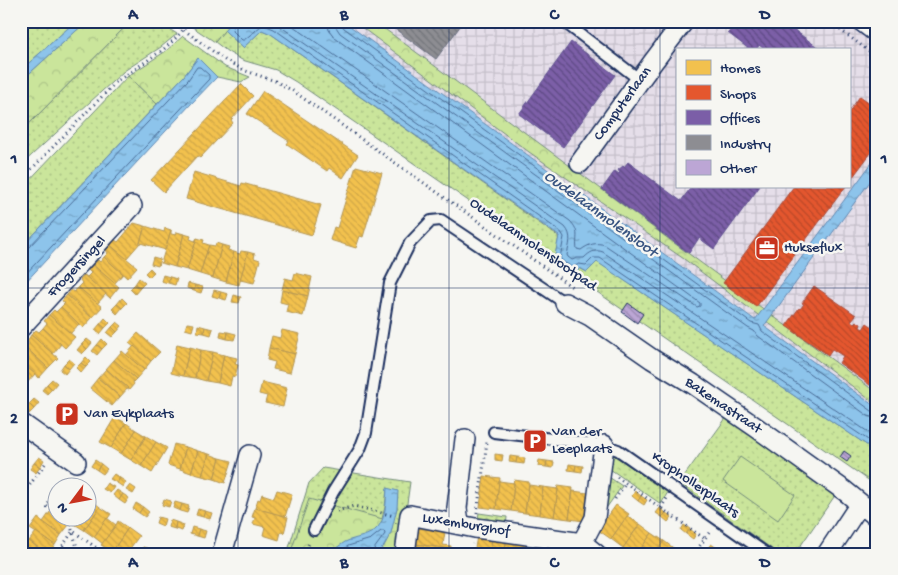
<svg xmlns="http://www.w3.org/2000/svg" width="898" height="575" font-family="'Gochi Hand',sans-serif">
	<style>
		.industrial { fill: url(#industrial-grid); fill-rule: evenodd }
		.grass { fill: url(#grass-dots); stroke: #728a7c }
		.forest { fill: url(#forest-crowns); stroke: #728a7c }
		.pitch { fill: #cae59b; stroke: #728a7c }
		.water { fill: url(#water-ripples); stroke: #5f88b3 }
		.homes { fill: url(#homes-back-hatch); stroke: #b29553 }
		.shops { fill: url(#shops-back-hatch); stroke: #a84b3c }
		.offices { fill: url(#offices-back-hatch); stroke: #5e5091 }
		.industry { fill: url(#industry-back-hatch); stroke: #6b7182 }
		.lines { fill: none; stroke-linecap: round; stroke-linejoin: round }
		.shore { stroke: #496b96; stroke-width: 1 }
		.building { fill: url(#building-back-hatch); stroke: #1b2f5e }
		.lane-casing { stroke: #1b2f5e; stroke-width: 14 }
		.street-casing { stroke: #1b2f5e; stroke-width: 22 }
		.path { stroke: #1b2f5e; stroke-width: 3; stroke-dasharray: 1 4; stroke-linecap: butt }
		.lane { stroke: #f6f6f2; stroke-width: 10 }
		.street { stroke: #f6f6f2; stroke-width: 19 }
		.grid { fill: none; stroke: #1b2f5e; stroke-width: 1; stroke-opacity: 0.55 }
		.labels { text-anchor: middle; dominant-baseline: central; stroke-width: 5; stroke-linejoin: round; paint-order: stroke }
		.street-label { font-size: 15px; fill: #1b2f5e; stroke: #f6f6f2 }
		.poi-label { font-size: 15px; fill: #1b2f5e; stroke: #f6f6f2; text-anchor: start }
		.water-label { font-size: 16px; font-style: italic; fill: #385481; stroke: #f6f6f2 }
		.neatline { fill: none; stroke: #1b2f5e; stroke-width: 2 }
		.grid-label { font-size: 16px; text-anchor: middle; font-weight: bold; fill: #1b2f5e }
	</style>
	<defs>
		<pattern id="industrial-grid" width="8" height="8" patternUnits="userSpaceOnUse" patternTransform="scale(1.25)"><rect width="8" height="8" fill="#e5dee9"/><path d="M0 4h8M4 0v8" fill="none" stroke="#c4bfca"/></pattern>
		<pattern id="grass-dots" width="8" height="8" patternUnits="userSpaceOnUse" patternTransform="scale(1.25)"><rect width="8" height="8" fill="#cae59b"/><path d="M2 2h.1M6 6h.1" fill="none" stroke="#adc588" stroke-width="1.8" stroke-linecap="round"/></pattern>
		<pattern id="forest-crowns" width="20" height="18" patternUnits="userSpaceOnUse" patternTransform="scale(1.25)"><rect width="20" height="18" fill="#cae59b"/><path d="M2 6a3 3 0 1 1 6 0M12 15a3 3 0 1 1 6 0" fill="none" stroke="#adc588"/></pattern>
		<pattern id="water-ripples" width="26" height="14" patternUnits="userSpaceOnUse" patternTransform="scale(1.25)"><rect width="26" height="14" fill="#8dc4eb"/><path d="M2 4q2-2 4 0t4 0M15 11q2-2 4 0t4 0" fill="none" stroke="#72a0c2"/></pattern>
		<pattern id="homes-back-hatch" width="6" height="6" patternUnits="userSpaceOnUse" patternTransform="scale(1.25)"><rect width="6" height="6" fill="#f2c14e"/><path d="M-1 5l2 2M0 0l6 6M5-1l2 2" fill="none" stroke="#cfa646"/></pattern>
		<pattern id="shops-back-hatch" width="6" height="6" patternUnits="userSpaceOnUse" patternTransform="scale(1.25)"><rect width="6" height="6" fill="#e4572e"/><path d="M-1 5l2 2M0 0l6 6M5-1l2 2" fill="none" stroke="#b8482a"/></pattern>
		<pattern id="offices-back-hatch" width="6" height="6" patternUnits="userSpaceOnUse" patternTransform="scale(1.25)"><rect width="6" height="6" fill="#7b5ea7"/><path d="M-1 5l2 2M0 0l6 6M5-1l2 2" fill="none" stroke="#5e4a84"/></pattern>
		<pattern id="industry-back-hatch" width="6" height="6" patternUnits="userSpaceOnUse" patternTransform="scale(1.25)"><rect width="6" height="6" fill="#8d8d92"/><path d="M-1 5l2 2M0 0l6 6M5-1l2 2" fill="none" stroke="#72747a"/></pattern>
		<pattern id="building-back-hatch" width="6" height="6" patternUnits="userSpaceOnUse" patternTransform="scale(1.25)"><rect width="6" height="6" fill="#bca6d5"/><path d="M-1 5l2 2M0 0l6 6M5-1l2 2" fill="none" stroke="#9888b0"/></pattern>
	</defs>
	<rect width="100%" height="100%" fill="#f6f6f2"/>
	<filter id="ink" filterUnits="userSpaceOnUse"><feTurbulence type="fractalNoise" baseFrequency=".02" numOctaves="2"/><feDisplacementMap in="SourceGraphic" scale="10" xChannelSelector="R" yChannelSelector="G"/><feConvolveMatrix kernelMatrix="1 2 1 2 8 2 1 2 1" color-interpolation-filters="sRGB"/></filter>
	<g filter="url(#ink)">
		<path class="industrial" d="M343,21h534v387l-113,-82zM677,49h172v137h-172z"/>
		<g class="grass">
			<path d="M21,21h55l-55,49z"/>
			<path d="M131,21h26l20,13 -16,13 -37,24 -103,94v-33z"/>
			<path d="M224,30l19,18 19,-18 9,4 288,203 -5,23 -258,-178 -20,-12 -34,-10 -14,-8 -13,-10z"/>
			<path d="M128,76l29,28 -136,144v-59z"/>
			<path d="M596,261l281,191v34l-303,-210 5,-8 8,4z"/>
			<path d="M726,418l110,76 -41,60h-16l-100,-71z"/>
			<path d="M611,453l57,39 -7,12 -54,-37z"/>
			<path d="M323,468l87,14 -10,72h-23l16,-35 4,-11 -10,-19 -2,18 -3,12 -54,35h-41l22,-71z"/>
			<path d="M606,475l16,11 -20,28z"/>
			<path d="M479,513l28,4 -1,10 -29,-4z"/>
		</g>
		<g class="forest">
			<path d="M87,21h44l-110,111v-51z"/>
			<path d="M195,21h37l-17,21 -24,-16z"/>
			<path d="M353,21h21l503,372v12l-193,-146 -155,-107z"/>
			<path d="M183,36l42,31 25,10 -9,5 -24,-5 -19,-19 -14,18 -27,28 -29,-28 38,-25z"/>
			<path d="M309,499l92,25 -5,30h-106z"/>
		</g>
		<path class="pitch" d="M740,457l55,38 -17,25 -55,-39z"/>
		<g class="water">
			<path d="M76,21h11l-66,60v-11z"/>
			<path d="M232,21h111l412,299 122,-164v16l-113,154 113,82v44l-280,-190 -10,10 -7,-4 -5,6 -13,-7 -8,-7 5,-24 -288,-202 -9,-4 -19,18 -19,-18z"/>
			<path d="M198,58l19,19 -26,27 -170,183v-39l163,-172z"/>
			<path d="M387,488l11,3 -1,17 -6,25 -7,13 -7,8h-49c5,-4 11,-8 17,-12 10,-5 25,-5 33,-15 8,-9 8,-26 9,-39z"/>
		</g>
		<g class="homes">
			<path d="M241,84l12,12 -22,24 2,3 -33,35 -3,-2 -33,36 -13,-12z"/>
			<path d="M263,91l95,64 -15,23 -14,-10 -2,3 -40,-27 2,-3 -42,-27z"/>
			<path d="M356,166l26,7 -19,64 -3,-1 -4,12 -26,-8 4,-13 3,1z"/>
			<path d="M194,172l47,14 1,-3 79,22 -9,30 -126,-36z"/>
			<path d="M134,223l11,3 -5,17 -14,16 -16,-14 5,-5 3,2z"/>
			<path d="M145,226l19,6 1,-4 6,2 -5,20 -26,-7z"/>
			<path d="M171,230v4l5,1 1,-3 7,2 -9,33 -14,-4z"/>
			<path d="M184,234l7,2 -1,3 5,2 2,-3 -10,32 -12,-3z"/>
			<path d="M197,238l7,2 -1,3 6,2 -9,29 -13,-4z"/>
			<path d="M216,243l6,2 -9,33 -13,-4 9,-29 6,1z"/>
			<path d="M110,245l27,22 -10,11 -23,-21 4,-4 -2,-3z"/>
			<path d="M222,245l7,2 -1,3 6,2 -8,30 -13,-4z"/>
			<path d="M241,251l7,1 -9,33 -13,-3 8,-30 6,2z"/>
			<path d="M248,252l7,2 -1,4 6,2 -6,23 -14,-3z"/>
			<path d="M104,257l19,17 -9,10 -21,-19 5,-5 2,2z"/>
			<path d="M153,257l7,2 -2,7 -7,-2z"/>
			<path d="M93,265l26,22 -9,11 -26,-23 3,2 4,-4 -3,-3z"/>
			<path d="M150,268l4,4 -5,5 -4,-4z"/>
			<path d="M295,273l17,4 -4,19 -26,-6 3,-12 8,2z"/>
			<path d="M84,275l22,19 -9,10 -19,-17 4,-4 -2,-3z"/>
			<path d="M163,275l7,2 -2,6 -7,-2z"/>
			<path d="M170,277l7,2 -2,6 -7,-2z"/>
			<path d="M139,278l6,5 -5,5 -5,-4z"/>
			<path d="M188,283l7,2 -1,6 -7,-3z"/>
			<path d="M135,284l5,4 -5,6 -5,-5z"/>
			<path d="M195,285l8,2 -2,6 -7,-2z"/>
			<path d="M78,287l24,20 -10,11 -25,-23 4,-5 3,2z"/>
			<path d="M214,290l7,2 -2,6 -7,-2z"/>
			<path d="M282,290l26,6 -5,20 -17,-4 2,-8 -8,-2z"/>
			<path d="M221,292l7,2 -2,6 -7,-2z"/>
			<path d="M67,295l25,23 -9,10 -22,-21 4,-4 -3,-2z"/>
			<path d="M234,295l7,2 -2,6 -7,-1z"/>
			<path d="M122,298l5,5 -5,5 -5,-4z"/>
			<path d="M117,304l5,4 -5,6 -5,-5z"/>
			<path d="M61,307l18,17 -9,10 -21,-19 5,-5 2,2z"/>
			<path d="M49,315l26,22 -10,11 -22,-20 4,-5 -3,-2z"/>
			<path d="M105,318l5,5 -5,5 -5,-4z"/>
			<path d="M117,322l5,4 -5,6 -5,-5z"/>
			<path d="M187,323l7,1 -2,7 -7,-2z"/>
			<path d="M100,324l5,4 -5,6 -5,-4z"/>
			<path d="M198,325l7,2 -1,6 -7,-1z"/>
			<path d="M112,327l5,5 -5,5 -5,-4z"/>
			<path d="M205,327l8,2 -2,6 -7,-2z"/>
			<path d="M43,328l18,16 -8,10 -22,-19 5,-5 3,2z"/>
			<path d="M282,330l18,4 -5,20 -26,-6 3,-12 8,2z"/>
			<path d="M221,331l7,1 -1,7 -7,-2z"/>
			<path d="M228,332l8,2 -2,6 -7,-1z"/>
			<path d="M138,333l22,19 -9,9 -22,-18z"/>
			<path d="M31,335l27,23 -10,10 -25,-23 3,2 3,-4 -2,-2z"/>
			<path d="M87,339l5,4 -5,6 -5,-5z"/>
			<path d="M102,339l5,5 -5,5 -5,-4z"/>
			<path d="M82,344l5,5 -5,5 -5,-4z"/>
			<path d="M177,344l13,3 -7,29 -12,-3z"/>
			<path d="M23,345l25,23 -9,10 -18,-16v-15z"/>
			<path d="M97,345l5,4 -5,6 -5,-4z"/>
			<path d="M134,346l17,15 -7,9 -18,-15z"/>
			<path d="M190,347l11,3 -6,28 -12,-2z"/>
			<path d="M269,348l26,6 -5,19 -17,-4 2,-7 -8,-2z"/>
			<path d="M201,350l12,2 -7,29 -11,-3z"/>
			<path d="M122,351l22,19 -8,9 -22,-19z"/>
			<path d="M213,352l11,3 -6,28 -12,-2z"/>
			<path d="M224,355l13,3 -2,6 3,1 -3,12 -3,-1 -2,10 -12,-3z"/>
			<path d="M86,357l5,5 -5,5 -5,-4z"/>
			<path d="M69,359l5,4 -5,6 -5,-5z"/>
			<path d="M114,360l22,19 -3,3 1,2 -5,6 -2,-1 1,-1 -22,-19z"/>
			<path d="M21,362l14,12 -9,10 -5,-4z"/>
			<path d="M81,363l5,4 -5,6 -5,-5z"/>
			<path d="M64,364l5,5 -4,5 -5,-4z"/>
			<path d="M106,369l22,19 -8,9 -22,-19z"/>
			<path d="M98,378l22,19 -8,9 -22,-18z"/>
			<path d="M52,379l5,4 -5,6 -5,-5z"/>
			<path d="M262,382l25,6 -4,19 -18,-4 2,-7 -8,-2z"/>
			<path d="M47,384l5,5 -5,5 -5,-4z"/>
			<path d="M34,399l5,4 -5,6 -5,-5z"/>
			<path d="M29,404l5,5 -5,5 -5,-4z"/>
			<path d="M115,417l11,6 -15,25 -11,-6z"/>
			<path d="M126,423l10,7 -15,24 -10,-6z"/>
			<path d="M136,430l10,6 -15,24 -10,-6z"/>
			<path d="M146,436l10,6 -15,24 -10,-6z"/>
			<path d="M156,442l11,6 -15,25 -11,-7z"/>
			<path d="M174,444l12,3 -6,22 -12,-4z"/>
			<path d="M186,447l12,4 -7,22 -11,-4z"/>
			<path d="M198,451l11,3 -7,22 -11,-3z"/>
			<path d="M209,454l11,4 -6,21 -12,-3z"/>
			<path d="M495,454l8,1 -1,6 -7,-1z"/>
			<path d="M510,456l7,1 -1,6 -7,-1z"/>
			<path d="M39,457l5,3 -4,7 -6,-4z"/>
			<path d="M517,457l8,1 -1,6 -8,-1z"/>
			<path d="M220,458l12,3 -7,22 -11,-4z"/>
			<path d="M95,460l6,4 -4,6 -6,-4z"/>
			<path d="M539,460l8,1 -1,6 -8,-1z"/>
			<path d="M547,461l7,1 -1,6 -7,-1z"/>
			<path d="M34,463l6,4 -4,6 -6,-4z"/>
			<path d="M101,464l6,5 -4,5 -6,-4z"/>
			<path d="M569,464l7,1 -1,6 -7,-1z"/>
			<path d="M576,465l7,1 -1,6 -7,-1z"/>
			<path d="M114,474l6,4 -3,5 -7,-4z"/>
			<path d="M484,476l16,2 -4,31 -16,-2z"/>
			<path d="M120,478l6,4 -3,5 -6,-4z"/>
			<path d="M23,479l6,3 -4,6 -4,-2v-4z"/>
			<path d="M514,480l15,2 -4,31 -14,-2 3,-28h-1z"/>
			<path d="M499,481l15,2 -3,28 -15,-2z"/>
			<path d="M107,483l7,4 -4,6 -7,-4z"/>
			<path d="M130,485l6,4 -3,5 -7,-4z"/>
			<path d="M529,485l14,2 -3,28 -15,-2z"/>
			<path d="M558,486l15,2 -4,31 -15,-2 4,-28h-1z"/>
			<path d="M543,487l15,2 -4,28 -14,-2z"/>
			<path d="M117,490l6,4 -4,6 -6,-5z"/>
			<path d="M277,490l15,4 -7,23 -30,-9 3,-9 2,1 2,-6 12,4z"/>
			<path d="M573,491l15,2 -4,28 -15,-2z"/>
			<path d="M635,491l6,5 -3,5 -6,-5z"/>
			<path d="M123,494l6,4 -4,6 -6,-4z"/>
			<path d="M641,496l6,4 -3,5 -6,-4z"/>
			<path d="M90,499l10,8 -16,23 -11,-7 4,-5h11v-16z"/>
			<path d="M164,499l7,2 -2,6 -7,-2z"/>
			<path d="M23,500l5,4 -4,6 -3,-2v-6z"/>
			<path d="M175,502l7,2 -2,7 -7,-3z"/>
			<path d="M136,503l7,4 -4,6 -6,-4z"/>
			<path d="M182,504l7,2 -2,7 -7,-2z"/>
			<path d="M616,505l13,9 -18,25 -13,-9z"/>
			<path d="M100,507l11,7 -17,23 -10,-7z"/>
			<path d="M143,507l6,5 -4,5 -6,-4z"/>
			<path d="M255,508l33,9 -4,16 -3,-1 -2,8 -16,-5 2,-8 -12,-3 2,-6 -3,-1z"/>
			<path d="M660,508l6,5 -4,4 -6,-4z"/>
			<path d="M198,509l7,2 -2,6 -7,-2z"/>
			<path d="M205,511l7,2 -2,6 -7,-2z"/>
			<path d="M50,512l19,13 -8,10 -18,-13z"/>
			<path d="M666,513l6,4 -4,5 -6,-5z"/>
			<path d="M627,516l13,8 -17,24 -12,-9z"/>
			<path d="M158,517l7,2 -2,7 -7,-3z"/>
			<path d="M38,518l23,17 -6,10 -25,-16z"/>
			<path d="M107,518l9,7 -13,19 -9,-7z"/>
			<path d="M170,520l6,2 -1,7 -7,-2z"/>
			<path d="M118,521l10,7 -16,24 -11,-7 15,-20z"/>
			<path d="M176,522l8,3 -2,6 -7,-2z"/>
			<path d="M640,524l12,9 -15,21h-5l-9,-6z"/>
			<path d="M684,525l6,4 -4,5 -5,-4z"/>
			<path d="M192,527l7,2 -2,7 -7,-2z"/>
			<path d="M128,528l11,8 -13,18h-12l-2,-2z"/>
			<path d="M418,528l27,4 -2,13 8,1v3l-36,-5z"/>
			<path d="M199,529l7,2 -2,7 -7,-2z"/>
			<path d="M690,529l6,5 -3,5 -7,-5z"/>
			<path d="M36,532l19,13 -6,9h-2l-18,-13z"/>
			<path d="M652,533l12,8 -9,13h-18z"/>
			<path d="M477,536l15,2 -2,16h-16z"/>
			<path d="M25,538l4,3 18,13h-21l-5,-3v-9z"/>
			<path d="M492,538l14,2 -1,14h-15z"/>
			<path d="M506,540l27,3 -2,11h-26z"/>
			<path d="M664,541l12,9 -3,4h-18z"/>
			<path d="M533,543l27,4 -1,7h-28z"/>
			<path d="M415,544l36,5 -1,2 -7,-1 -1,4h-28z"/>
			<path d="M711,544l6,4 -3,5 -7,-4z"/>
			<path d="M143,547l13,4 -1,3h-14z"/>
			<path d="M254,549l15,4v1h-17z"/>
		</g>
		<g class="shops">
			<path d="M860,96l17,12v37l-28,37v-70z"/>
			<path d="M794,186h52l-90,121 -33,-24z"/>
			<path d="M814,286l42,29 -5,6 3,2 2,-2 5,3 -1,3 3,2 4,-6 10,7v60l-38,-27 4,-7 -11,-7 -4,6 -42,-29 13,-18 1,1 4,-5 -2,-1z"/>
		</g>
		<g class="offices">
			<path d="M727,21h55l38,28h-56l-5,-4 -2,4h-8l-21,-16 6,-7z"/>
			<path d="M571,42l44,33 -52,72 -44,-33z"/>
			<path d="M628,162l53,39 11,-15h68l-46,63 -15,-11 -10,15 -87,-64 13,-18 4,3 1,-1 -2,-3 5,-4 1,1z"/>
		</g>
		<g class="industry">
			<path d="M384,21h80l-28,38z"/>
			<path d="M874,234l3,3v15l-10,-8z"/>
		</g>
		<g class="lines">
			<g class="shore">
				<path d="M235,21l-3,9 10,10h2l17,-14 3,-1 10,4 287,203 3,5 -4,21 5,5 8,4 6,-3 7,1 7,-7h7l277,188"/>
				<path d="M271,21l6,3 24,17 264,186c8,9 4,18 2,28l1,2 4,3 5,-2h7c6,-6 11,-9 19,-6l274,186"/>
				<path d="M286,21l284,200c11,11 5,17 7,28l4,1c8,-6 15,-8 24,-5l92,62 3,-1v-3l-365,-265 -6,-8 -2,-9"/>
				<path d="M335,21l1,6 4,6 408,295 6,3 4,5 110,80 9,2"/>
				<path d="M341,21l1,4 2,3 407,295 8,2 3,6 110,80 5,1"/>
				<path d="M21,251l6,-2 161,-169 9,-13h3l9,8v4l-188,200"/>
				<path d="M337,554l11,-8 23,-7 10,-8h3l1,3 -11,15 -1,5"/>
			</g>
		</g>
		<g class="building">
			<path d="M628,303l15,11 -6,9 -15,-11z"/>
			<path d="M844,451l7,5 -4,6 -7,-5z"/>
		</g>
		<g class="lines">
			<g class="lane-casing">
				<g id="lane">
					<path d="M563,21l77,59"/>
					<path d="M494,432l110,13 14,5 149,104"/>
					<path d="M314,530l19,-38 27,-43 6,-16 24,-150 20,-40 21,-22 10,-1 124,83"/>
				</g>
			</g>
			<g class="street-casing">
				<g id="street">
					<path d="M861,21l16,12"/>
					<path d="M580,163l73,-101 31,-41"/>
					<path d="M565,303l25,13 62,43 41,25 64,44 88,63 32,26"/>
					<path d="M21,327l111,-121"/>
					<path d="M21,423l55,39"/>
					<path d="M459,524l-2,-16 8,-69"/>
					<path d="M582,543l13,-25 9,-73"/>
					<path d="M222,554l28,-99"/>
					<path d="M405,554l5,-39 65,13 32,4 75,11 14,11"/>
					<path d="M827,554l33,-50"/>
				</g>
			</g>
			<g class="path">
				<path d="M172,21l54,40 20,10 29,10 18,10 279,196"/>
				<path d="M828,21l49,36"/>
				<path d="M21,180l95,-98 48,-33 13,-12 13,-16"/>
				<path d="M617,477l88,62"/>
				<path d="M21,497l26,-36"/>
				<path d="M615,499l11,-16"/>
				<path d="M49,503l-3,3 12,8"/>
				<path d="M661,508l6,-10"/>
				<path d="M337,511l17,-5 40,10"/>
				<path d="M477,513l10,-71"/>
				<path d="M63,518l7,5 9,31"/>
				<path d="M57,554l16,-23 32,23"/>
				<path d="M304,554l6,-13"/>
				<path d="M472,554l1,-10"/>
				<path d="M694,554l17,-24"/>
			</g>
			<use href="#lane" class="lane"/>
			<use href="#street" class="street"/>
		</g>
	</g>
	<path class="grid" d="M238,21v533M449,21v533M660,21v533M21,288h856"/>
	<defs>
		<g id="office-square" transform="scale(1.25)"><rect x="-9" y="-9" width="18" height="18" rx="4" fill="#c8321e" stroke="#f6f6f2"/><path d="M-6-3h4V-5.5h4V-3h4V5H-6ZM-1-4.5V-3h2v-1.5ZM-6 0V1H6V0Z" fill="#fff"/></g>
		<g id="parking-square" transform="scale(1.25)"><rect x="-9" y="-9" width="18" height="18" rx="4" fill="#c8321e" stroke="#f6f6f2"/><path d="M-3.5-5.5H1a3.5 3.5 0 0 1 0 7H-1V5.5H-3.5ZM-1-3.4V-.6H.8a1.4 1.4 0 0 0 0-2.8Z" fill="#fff"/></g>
	</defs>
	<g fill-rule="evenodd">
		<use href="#office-square" x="767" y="248"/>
		<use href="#parking-square" x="67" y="414"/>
		<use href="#parking-square" x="535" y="441"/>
	</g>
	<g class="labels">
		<g class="street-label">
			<text transform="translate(623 104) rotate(-54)">Computerlaan</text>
			<text transform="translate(533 245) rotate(35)">Oudelaanmolenslootpad</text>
			<text transform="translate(77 267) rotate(-47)">Frogersingel</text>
			<text transform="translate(723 406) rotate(34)">Bakemastraat</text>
			<text transform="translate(695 485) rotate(35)">Krophollerplaats</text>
			<text transform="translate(466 525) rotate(9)">Luxemburghof</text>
		</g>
		<g class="poi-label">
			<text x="784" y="248">Hukseflux</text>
			<text x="84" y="414">Van Eykplaats</text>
			<text x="552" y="432">Van der<tspan x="552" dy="17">Leeplaats</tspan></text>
		</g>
		<g class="water-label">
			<text transform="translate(600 215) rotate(36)">Oudelaanmolensloot</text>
		</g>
	</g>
	<rect width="898" height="575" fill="none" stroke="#f6f6f2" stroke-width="55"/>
	<rect x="676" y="48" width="175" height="140" fill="#f6f6f2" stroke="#9ea6b7"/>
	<rect x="686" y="60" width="25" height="15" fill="#f2c14e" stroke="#9ea6b7"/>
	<text x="720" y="72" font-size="15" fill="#1b2f5e">Homes</text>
	<rect x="686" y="85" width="25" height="15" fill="#e4572e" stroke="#9ea6b7"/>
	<text x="720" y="98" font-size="15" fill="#1b2f5e">Shops</text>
	<rect x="686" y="110" width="25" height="15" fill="#7b5ea7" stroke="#9ea6b7"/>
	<text x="720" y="122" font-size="15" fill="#1b2f5e">Offices</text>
	<rect x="686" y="135" width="25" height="15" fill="#8d8d92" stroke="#9ea6b7"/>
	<text x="720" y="148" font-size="15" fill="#1b2f5e">Industry</text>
	<rect x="686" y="160" width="25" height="15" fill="#bca6d5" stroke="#9ea6b7"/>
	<text x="720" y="172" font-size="15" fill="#1b2f5e">Other</text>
	<g transform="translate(72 502) rotate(238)"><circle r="24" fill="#f6f6f2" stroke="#9ea6b7"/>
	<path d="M0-4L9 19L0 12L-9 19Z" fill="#c8321e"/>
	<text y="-8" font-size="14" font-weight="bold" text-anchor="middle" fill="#1b2f5e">N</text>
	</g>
	<rect x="28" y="28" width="842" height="520" class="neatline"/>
	<g class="grid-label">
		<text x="133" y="19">A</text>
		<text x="344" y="19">B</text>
		<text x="554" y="19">C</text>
		<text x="765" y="19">D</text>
		<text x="14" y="163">1</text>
		<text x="884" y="163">1</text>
		<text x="14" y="423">2</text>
		<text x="884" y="423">2</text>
		<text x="133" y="567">A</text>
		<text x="344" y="567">B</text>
		<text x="554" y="567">C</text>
		<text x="765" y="567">D</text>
	</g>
</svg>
